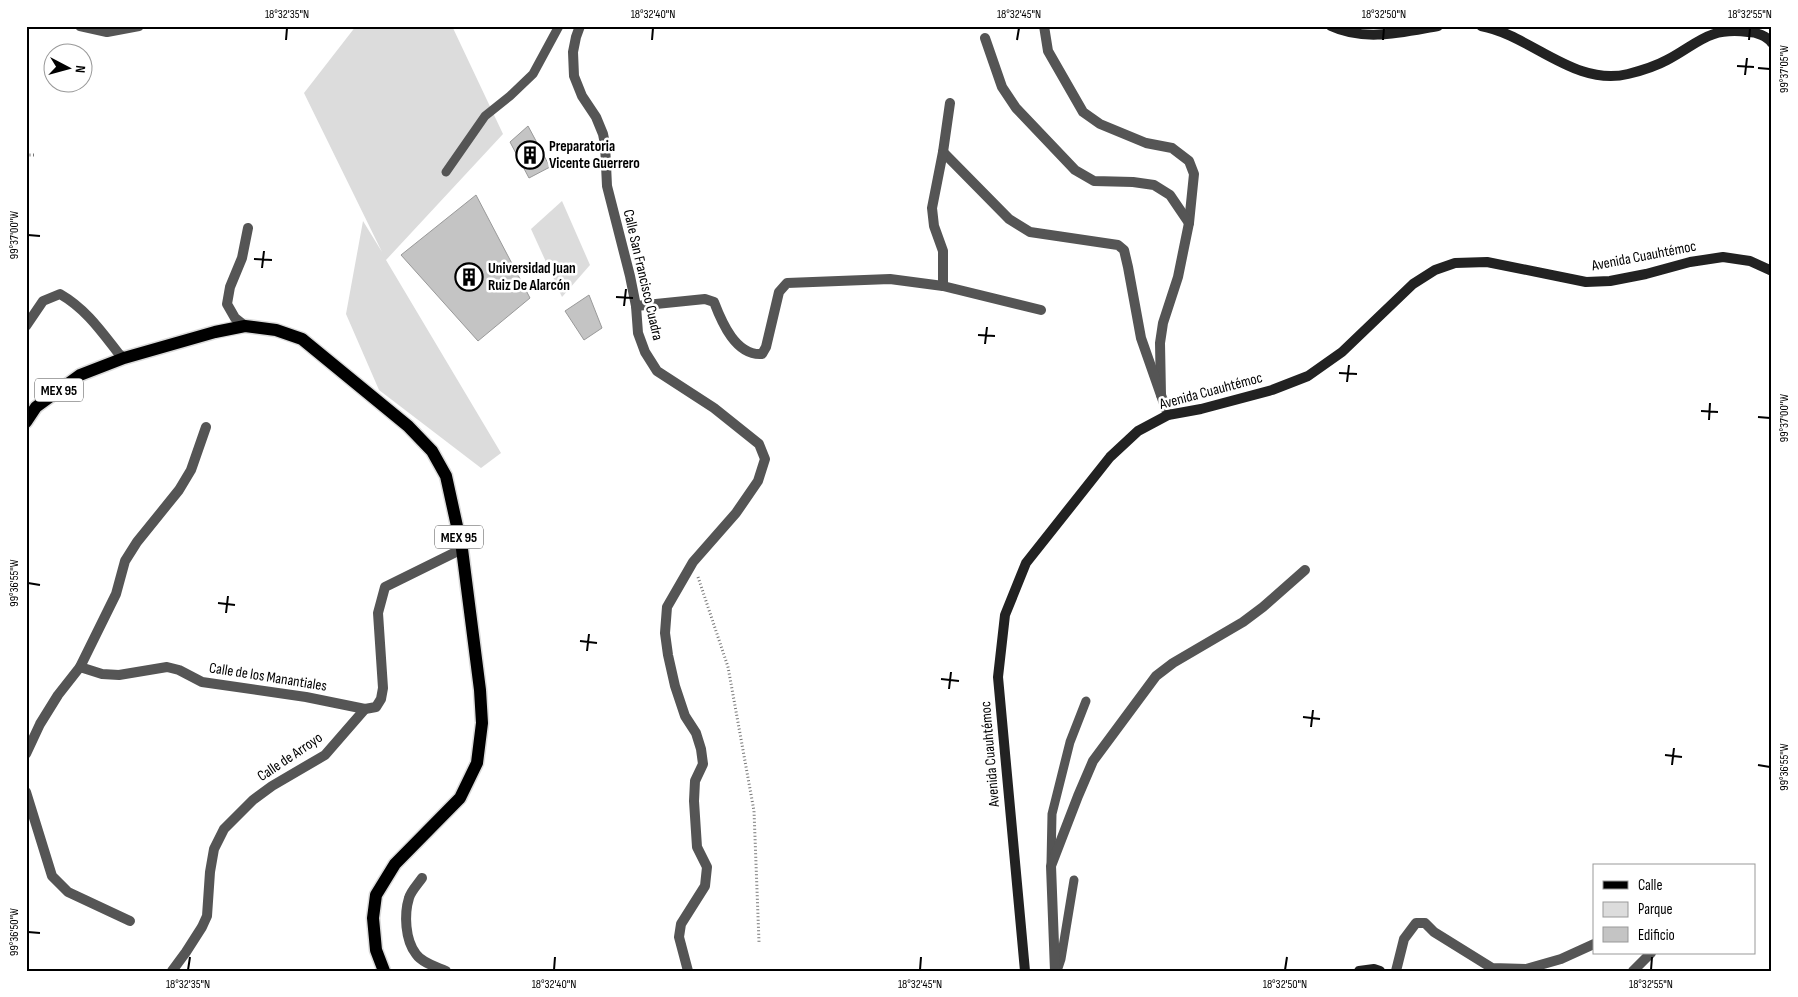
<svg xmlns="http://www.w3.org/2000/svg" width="1798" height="997" font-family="'Sofia Sans Condensed',sans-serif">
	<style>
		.green { fill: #dcdcdc }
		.building { fill: #c4c4c4; stroke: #999 }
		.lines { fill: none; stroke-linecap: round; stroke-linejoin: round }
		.primary-casing { stroke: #dbdbdb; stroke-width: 15 }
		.path { stroke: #777; stroke-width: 3; stroke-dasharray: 1 2.5; stroke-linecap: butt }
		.service { stroke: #555; stroke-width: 9 }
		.minor { stroke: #555; stroke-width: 10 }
		.secondary { stroke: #222; stroke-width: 10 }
		.primary { stroke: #000; stroke-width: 12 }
		.ticks { fill: none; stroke: #000; stroke-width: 2 }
		.labels { text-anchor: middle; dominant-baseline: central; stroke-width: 5; stroke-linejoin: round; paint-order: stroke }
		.shield { fill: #fff; stroke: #4c4c4c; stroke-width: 1 }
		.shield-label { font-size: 14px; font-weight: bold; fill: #000 }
		.poi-label { font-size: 15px; font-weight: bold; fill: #000; stroke: #fff; text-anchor: start }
		.street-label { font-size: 15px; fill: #000; stroke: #fff }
		.neatline { fill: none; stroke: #000; stroke-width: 2 }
		.ticks-label { font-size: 12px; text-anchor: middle; fill: #000 }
	</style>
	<rect width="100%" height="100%" fill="#fff"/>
	<g class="green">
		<path d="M356,26h96l51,108 -117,126 115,193 -20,15 -102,-78 -33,-76 17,-93 19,31 -78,-159z"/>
		<path d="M562,201l28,64 -28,32 -31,-68z"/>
	</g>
	<g class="building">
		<path d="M528,126l22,41 -21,11 -19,-36z"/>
		<path d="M476,195l54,103 -52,43 -77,-86z"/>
		<path d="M589,295l13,33 -18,12 -19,-29z"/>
	</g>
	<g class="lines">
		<g class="primary-casing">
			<path id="primary" d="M26,422l10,-15 44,-32 44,-17 91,-26 30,-6 31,4 26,9 106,87 24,25 14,25 16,73 18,141 2,33 -5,40 -17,35 -65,66 -19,31 -3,23 3,32 8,21"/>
		</g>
		<g class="path">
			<path d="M26,155h9"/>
			<path d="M698,577l30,90 26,144 5,131"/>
		</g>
		<g class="service">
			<path d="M446,172l39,-56 25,-20 23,-22 26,-48"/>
			<path d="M1051,863l1,-49 18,-72 16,-41"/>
			<path d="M1057,971l4,-12 13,-79"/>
		</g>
		<g class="minor">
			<path d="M80,26l27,6 32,-6"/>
			<path d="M580,26l-4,11 -3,15 1,24 8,20 14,21 7,17 2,10 2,42 23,90 6,30 2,27 7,19 12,19 57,37 45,36 6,15 -7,22 -22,32 -43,49 -26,45 -2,26 3,22 7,31 10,30 11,17 5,16 2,15 -8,17 -1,20 3,46 10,20 -2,19 -24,38 -2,13 9,34"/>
			<path d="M1044,26l4,25 35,61 17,12 46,19 26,5 17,13 5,13 -5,49 -11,54 -15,46 -3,20 1,52"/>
			<path d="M985,38l17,49 14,21 59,62 19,11 39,1 21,3 16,10 19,28"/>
			<path d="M943,152l66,67 21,13 88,13 6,5 4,17 13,71 27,77"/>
			<path d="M943,286v-35l-9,-25 -2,-18 11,-56 7,-49"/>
			<path d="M636,306l69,-7 9,3c8,21 22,54 48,52l4,-7 13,-55 8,-9 103,-4 53,7 98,24"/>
			<path d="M26,326l17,-25 17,-7c26,15 41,37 59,60l5,4"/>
			<path d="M245,326l-10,-8 -8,-14 3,-17 12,-29 6,-30"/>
			<path d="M80,667l22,7 17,1 48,-8 12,3 23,12 104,15 59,12"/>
			<path d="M26,754l14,-30 18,-29 22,-28 36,-73 9,-33 12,-19 42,-52 12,-20 15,-43"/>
			<path d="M26,792l26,84 16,16 62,29"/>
			<path d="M422,878c-4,6 -11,13 -13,20 -5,16 -4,42 7,56 6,9 21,13 30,17"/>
			<path d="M172,971l14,-19 16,-25 5,-11 3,-44 4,-23 10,-20 29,-29 19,-14 53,-31 40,-46 11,-2 5,-8 2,-11 -5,-75 7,-26 77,-38"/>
			<path d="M1055,971l-4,-105 27,-70 15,-35 63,-85 17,-13 70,-41 20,-15 42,-37"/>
			<path d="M1396,971l8,-32 12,-16h9l9,9 58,36 34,1 35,-10 33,-15"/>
			<path d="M1633,971l18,-18"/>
		</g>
		<g class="secondary">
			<path d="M1331,26c34,16 72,6 107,0"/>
			<path d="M1481,26c50,9 93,61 147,48 12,-3 28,-8 39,-14 32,-17 41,-33 81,-28 8,0 19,4 24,11"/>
			<path d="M1025,971l-27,-294 7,-62 21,-52 84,-106 28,-26 30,-16 33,-6 71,-19 36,-14 34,-24 71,-68 22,-14 20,-7 32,-1 99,20 24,-1 36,-7 44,-12 33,-5 27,4 22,10"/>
			<path d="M1359,971l15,-2 6,2"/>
		</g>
		<use href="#primary" class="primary"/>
	</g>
	<path class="ticks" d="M286,40l1,-12M652,40l1,-12M1017,40l2,-12M1383,40l1,-12M1749,40l1,-12M1737,66l17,1M1758,68l12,1M1745,75l2,-17M28,235l12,1M254,259l18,1M262,268l2,-17M616,297l17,1M624,306l2,-17M978,335l17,1M985,344l2,-17M1339,373l18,1M1347,382l2,-17M1701,411l17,1M1758,417l12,1M1709,420l1,-17M28,583l12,2M218,603l17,2M226,613l2,-17M580,641l17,2M587,651l2,-17M941,679l18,2M949,689l2,-17M1303,717l17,2M1311,727l2,-17M1665,755l17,2M1672,765l2,-17M1758,765l12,2M28,932l12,1M188,970l2,-13M554,970l1,-13M920,970l1,-13M1285,970l2,-13M1651,970l1,-13"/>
	<defs>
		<g id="building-ring" transform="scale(1.4375)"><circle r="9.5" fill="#fff" stroke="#000" stroke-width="1.5"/><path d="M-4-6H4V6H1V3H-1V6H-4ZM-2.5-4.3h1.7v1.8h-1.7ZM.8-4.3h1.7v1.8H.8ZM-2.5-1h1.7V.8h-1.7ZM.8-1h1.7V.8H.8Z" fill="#000"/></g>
	</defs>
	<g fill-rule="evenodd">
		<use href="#building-ring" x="530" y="155"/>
		<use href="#building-ring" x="469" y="277"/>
	</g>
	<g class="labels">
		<g class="shield">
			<rect x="35" y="378.5" width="48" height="23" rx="4"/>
			<rect x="435" y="525.5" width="48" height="23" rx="4"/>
		</g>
		<g class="shield-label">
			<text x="59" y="390">MEX 95</text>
			<text x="459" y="537">MEX 95</text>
		</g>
		<g class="poi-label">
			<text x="549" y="146">Preparatoria<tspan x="549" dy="17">Vicente Guerrero</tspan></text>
			<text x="488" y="268">Universidad Juan<tspan x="488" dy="17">Ruiz De Alarcón</tspan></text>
		</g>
		<g class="street-label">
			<text transform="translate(1644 256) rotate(-11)">Avenida Cuauhtémoc</text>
			<text transform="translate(643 275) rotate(77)">Calle San Francisco Cuadra</text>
			<text transform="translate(1211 391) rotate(-15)">Avenida Cuauhtémoc</text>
			<text transform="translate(268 677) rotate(9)">Calle de los Manantiales</text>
			<text transform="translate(990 754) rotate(-95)">Avenida Cuauhtémoc</text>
			<text transform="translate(290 757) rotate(-34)">Calle de Arroyo</text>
		</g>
	</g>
	<rect width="1798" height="997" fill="none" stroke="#ffffff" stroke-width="55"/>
	<rect x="1593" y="864" width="162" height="90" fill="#ffffff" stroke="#999999"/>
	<rect x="1603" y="881" width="25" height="8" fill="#000000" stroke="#999999"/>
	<text x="1638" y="890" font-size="15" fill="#000000">Calle</text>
	<rect x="1603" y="902" width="25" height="15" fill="#dcdcdc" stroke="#999999"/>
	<text x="1638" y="914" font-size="15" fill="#000000">Parque</text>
	<rect x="1603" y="927" width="25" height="15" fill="#c4c4c4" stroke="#999999"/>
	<text x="1638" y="940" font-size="15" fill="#000000">Edificio</text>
	<g transform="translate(68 68) rotate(96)"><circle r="24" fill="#ffffff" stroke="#999999"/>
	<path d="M0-4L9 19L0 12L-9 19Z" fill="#000000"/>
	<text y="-8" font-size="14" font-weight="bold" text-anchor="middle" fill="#000000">N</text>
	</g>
	<rect x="28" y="28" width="1742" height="942" class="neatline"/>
	<g class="ticks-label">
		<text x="287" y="18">18°32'35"N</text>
		<text x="653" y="18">18°32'40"N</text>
		<text x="1019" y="18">18°32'45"N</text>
		<text x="1384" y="18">18°32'50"N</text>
		<text x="1750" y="18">18°32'55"N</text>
		<text transform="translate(1784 69) rotate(-90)" y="4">99°37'05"W</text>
		<text transform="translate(14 235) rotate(-90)" y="4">99°37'00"W</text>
		<text transform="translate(1784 418) rotate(-90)" y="4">99°37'00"W</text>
		<text transform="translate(14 583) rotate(-90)" y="4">99°36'55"W</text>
		<text transform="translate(1784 767) rotate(-90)" y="4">99°36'55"W</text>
		<text transform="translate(14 932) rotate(-90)" y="4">99°36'50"W</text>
		<text x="188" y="988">18°32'35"N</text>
		<text x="554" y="988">18°32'40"N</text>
		<text x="920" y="988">18°32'45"N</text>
		<text x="1285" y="988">18°32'50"N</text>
		<text x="1651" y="988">18°32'55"N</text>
	</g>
</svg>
